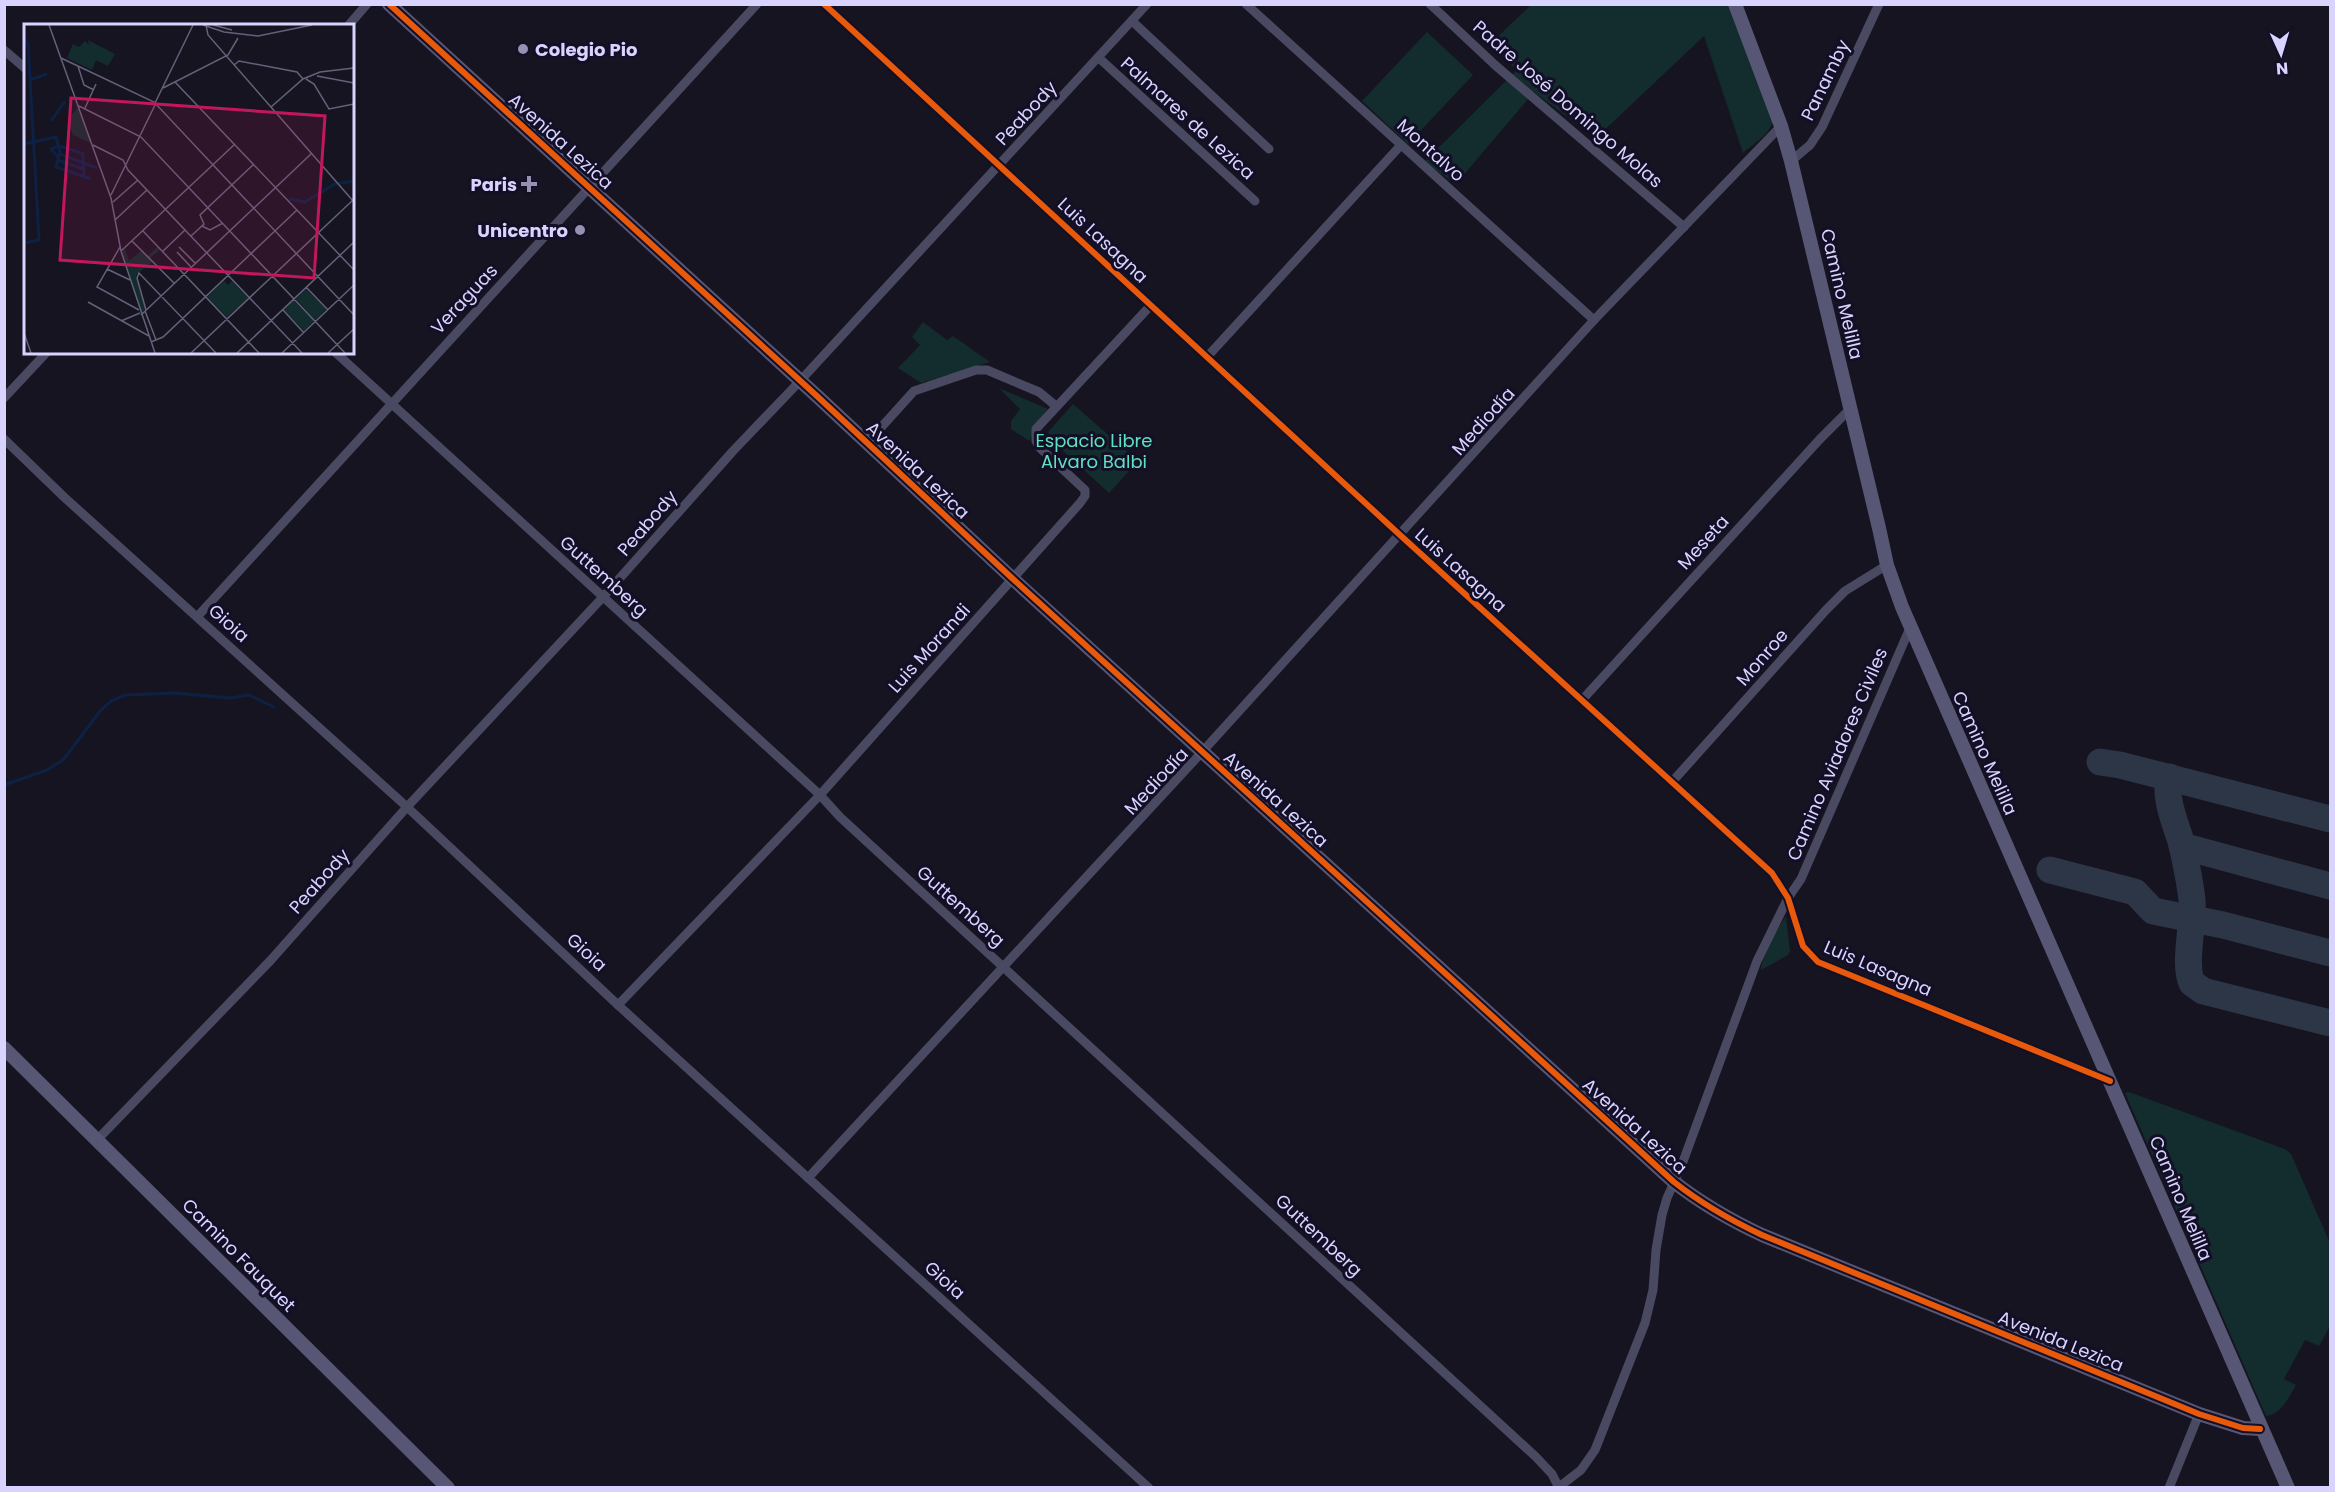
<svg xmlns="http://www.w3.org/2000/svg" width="2335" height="1492" font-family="Poppins,sans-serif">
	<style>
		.green { fill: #132c2d }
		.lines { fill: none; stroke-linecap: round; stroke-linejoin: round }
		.stream { stroke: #0d2144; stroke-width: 3 }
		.taxiway { stroke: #2c3646; stroke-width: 27 }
		.street { stroke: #4a4962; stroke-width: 9 }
		.secondary { stroke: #575674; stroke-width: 14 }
		.cycleway-casing { stroke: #130f26; stroke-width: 10 }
		.cycleway { stroke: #e8590c; stroke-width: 6 }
		.poi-dot { fill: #9591b1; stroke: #130f26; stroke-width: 2 }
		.labels { text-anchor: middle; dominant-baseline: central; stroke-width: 6; stroke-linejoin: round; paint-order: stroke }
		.poi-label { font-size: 18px; font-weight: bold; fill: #d9d4ff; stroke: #130f26; text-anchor: end }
		.street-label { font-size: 18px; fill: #d9d4ff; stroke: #130f26 }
		.park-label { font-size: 18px; fill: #5fe0c0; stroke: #130f26 }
		.inset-river { fill: none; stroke: #0d2144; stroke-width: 3 }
		.inset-road { fill: none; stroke: #64617a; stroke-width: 1.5 }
		.view { fill: #c2185b; fill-opacity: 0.15; stroke: #c2185b; stroke-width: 3 }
		.inset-edge { fill: none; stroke: #d9d4ff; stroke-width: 3 }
	</style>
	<rect width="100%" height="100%" fill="#161421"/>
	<g class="green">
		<path d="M1531,5h199l43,115c-3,15 -20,24 -30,33l-39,-117 -108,102 -62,-46 -78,92 -32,-22 93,-92 -27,-26z"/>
		<path d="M1427,32l46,43 -65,69 -46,-43z"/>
		<path d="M923,322l24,18 6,-4 37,26 -69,21 -23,-15 22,-23 -8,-8z"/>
		<path d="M999,388l49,21 -19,32 -18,-12v-8l9,-12z"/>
		<path d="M1073,404l65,57 -29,32 -61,-56 1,-6z"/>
		<path d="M1786,917l4,34 -2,4 -27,15c0,-11 17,-45 25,-53z"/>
		<path d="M2129,1092l156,57 6,5 39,89v83l-11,20 -14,-6 -21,39 12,6c-7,12 -15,30 -30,31l-141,-323z"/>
	</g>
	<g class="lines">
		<path class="stream" d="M4,785l43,-15 16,-10 38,-50 10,-9 14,-6 49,-2 56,5 19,-3 25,12"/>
		<g class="taxiway">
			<path d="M2100,762l20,3 210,54"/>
			<path d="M2169,777c-5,22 7,47 13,68 4,18 8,37 10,55 2,24 -9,64 0,83l11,8 127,32"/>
			<path d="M2182,846l148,40"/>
			<path d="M2050,870l85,22 18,19 70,14 107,28"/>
		</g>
		<g class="street">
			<path d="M824,4l576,531 372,338 16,25 15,48 15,16 292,119"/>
			<path d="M1246,4l348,316"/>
			<path d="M1430,4l65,61 189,162"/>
			<path d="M1132,21l137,128"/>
			<path d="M348,26l19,-22"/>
			<path d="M4,50l22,19"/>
			<path d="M1099,58l156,143"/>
			<path d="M1791,161l19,-16 12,-18 57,-123"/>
			<path d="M335,352l485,443 20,22 696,640 16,17 7,14"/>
			<path d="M1207,357l194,-212"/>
			<path d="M4,398l43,-46"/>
			<path d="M4,439l60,58 343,310 211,198 531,483"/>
			<path d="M867,443l47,-52 62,-21h11l52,22 17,14"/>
			<path d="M197,617l560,-613"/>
			<path d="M1582,700l238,-261 30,-30"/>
			<path d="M1672,782l154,-172 19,-19 42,-26"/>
			<path d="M618,1005l202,-210 260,-292 5,-7v-6l-45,-42 -4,-7v-12l115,-124"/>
			<path d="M97,1140l173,-179 137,-154 196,-210 130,-146 67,-70 347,-377"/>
			<path d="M808,1178l394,-426 392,-432 187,-194"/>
			<path d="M1559,1487l22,-17 14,-20 50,-127 8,-33 3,-40 6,-35 5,-17 14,-31 76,-206 31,-63 13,-19 109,-251"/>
			<path d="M2169,1488l30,-74"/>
		</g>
		<g class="secondary">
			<path d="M389,4l429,393 195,182 661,603c28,22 56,38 88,53l437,179 44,14 17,1"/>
			<path d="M1735,4l46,122 10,35 88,367 8,37 15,42 386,881"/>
			<path d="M4,1048l444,440"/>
		</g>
		<g class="cycleway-casing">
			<g id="cycleway">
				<path d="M389,4l429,393 195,182 661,603c28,22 56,38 88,53l437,179 44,14 17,1"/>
				<path d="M824,4l576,531 372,338 16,25 15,48 15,16 292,119"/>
			</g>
		</g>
		<use href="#cycleway" class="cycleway"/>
	</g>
	<g class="poi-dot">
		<circle cx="523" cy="49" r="6"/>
		<path d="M526 175h6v6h6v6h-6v6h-6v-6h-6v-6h6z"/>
		<circle cx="580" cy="230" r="6"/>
	</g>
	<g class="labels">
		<g class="poi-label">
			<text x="535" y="49" text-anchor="start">Colegio Pio</text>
			<text x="517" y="184">Paris</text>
			<text x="568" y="230">Unicentro</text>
		</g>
		<g class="street-label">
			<text transform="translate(1825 80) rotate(-64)">Panamby</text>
			<text transform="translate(1568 104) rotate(41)">Padre José Domingo Molas</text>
			<text transform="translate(1026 113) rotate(-47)">Peabody</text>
			<text transform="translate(1188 118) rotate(42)">Palmares de Lezica</text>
			<text transform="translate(561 141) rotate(42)">Avenida Lezica</text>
			<text transform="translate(1431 150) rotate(42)">Montalvo</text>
			<text transform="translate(1103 240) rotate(43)">Luis Lasagna</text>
			<text transform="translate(1842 294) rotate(77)">Camino Melilla</text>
			<text transform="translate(464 299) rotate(-47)">Veraguas</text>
			<text transform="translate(1483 421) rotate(-48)">Mediodía</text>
			<text transform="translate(918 470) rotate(43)">Avenida Lezica</text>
			<text transform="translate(647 523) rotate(-49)">Peabody</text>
			<text transform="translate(1703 542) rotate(-48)">Meseta</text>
			<text transform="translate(1461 570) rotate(42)">Luis Lasagna</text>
			<text transform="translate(604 576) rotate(42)">Guttemberg</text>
			<text transform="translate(229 623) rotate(42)">Gioia</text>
			<text transform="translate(929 648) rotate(-48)">Luis Morandi</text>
			<text transform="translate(1762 657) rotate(-49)">Monroe</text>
			<text transform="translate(1985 753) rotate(66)">Camino Melilla</text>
			<text transform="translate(1837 754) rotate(-67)">Camino Aviadores Civiles</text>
			<text transform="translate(1156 781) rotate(-47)">Mediodía</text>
			<text transform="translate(1276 799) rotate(42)">Avenida Lezica</text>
			<text transform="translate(319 881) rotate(-48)">Peabody</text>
			<text transform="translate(961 906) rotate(42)">Guttemberg</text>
			<text transform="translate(587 952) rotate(43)">Gioia</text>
			<text transform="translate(1878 968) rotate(23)">Luis Lasagna</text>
			<text transform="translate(1635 1126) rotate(42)">Avenida Lezica</text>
			<text transform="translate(2181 1198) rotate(67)">Camino Melilla</text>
			<text transform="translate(1319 1235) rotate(43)">Guttemberg</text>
			<text transform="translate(239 1255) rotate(45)">Camino Fauquet</text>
			<text transform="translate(945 1280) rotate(42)">Gioia</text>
			<text transform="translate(2061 1341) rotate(22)">Avenida Lezica</text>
		</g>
		<g class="park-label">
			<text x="1094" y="440">Espacio Libre<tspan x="1094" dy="21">Alvaro Balbi</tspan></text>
		</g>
	</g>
	<g transform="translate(24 24)">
		<rect width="330" height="330" fill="#161421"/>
		<path d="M64,16l27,14 -7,12 -12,-6 -4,10 -25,-12 6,-14 6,3 6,-6 4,4zM54,83l13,36 -18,-8 -5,-15zM133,223l3,3 -11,9 3,3 -16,13 9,34 -4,4 -19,-61 3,-4 4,13 12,-10 7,5zM200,257l4,4 4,-4 16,17 -21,19 -20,-20zM282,265l20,20 -11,11 -19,-21zM269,276l21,21 -10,10 -20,-21z" fill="#132c2d"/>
		<path class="inset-river" d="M0,15l4,4 11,197 -15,3M6,56l17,-6M27,97l14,-20M0,120l32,-7 4,15 -4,15 35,12M36,122l24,8M36,130l37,14M59,131l1,21M34,133l-7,-8 8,-3M34,136l25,9M265,175l16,3 30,-18 19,-3"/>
		<path class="inset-road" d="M25,1l62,173 10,53 34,102M179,1l21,7 34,4 54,-11M182,1l2,10 146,167M189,1l19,5M37,34l93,44 200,213M210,41l5,-4 58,11 6,7M54,42l6,19 10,5M293,52l37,7M282,55l8,5 15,25 25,-5M151,58l179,188M139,64l65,-33 10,-17M131,79l38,-78M55,82l62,31 204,216M247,83l32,-28 17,-7 34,-4M61,84l11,-24M69,121l30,15 5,10 174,183M87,171l44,-90M89,178l25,-22M91,196l32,-30M178,202l8,4 13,-7M119,207l116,122M167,212l13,-12 -4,-9 54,-51M108,217l42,42M96,223l-23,40 42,23M155,223l16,16M97,227l114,-107M138,228l23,-22M153,228l14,15M83,245l23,11M282,263l22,23M64,278l61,34M122,286l-9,-32 2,-5 77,80M259,286l21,23M121,287l11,29M117,291l171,-162M97,297l19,-8M0,309l7,20M127,318l12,-5 134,-127M167,329l162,-153M213,329l117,-111M258,329l72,-68M304,329l26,-24"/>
		<path class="view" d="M47,74l254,18 -11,162 -254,-18z"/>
		<rect width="330" height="330" class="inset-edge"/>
	</g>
	<rect width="2335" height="1492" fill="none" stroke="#d9d4ff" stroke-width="12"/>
	<g transform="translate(2281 54) rotate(176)" stroke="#130f26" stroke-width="4.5" paint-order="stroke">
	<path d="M0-4.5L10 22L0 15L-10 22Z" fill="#d9d4ff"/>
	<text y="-9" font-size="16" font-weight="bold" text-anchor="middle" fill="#d9d4ff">N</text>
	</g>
</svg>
